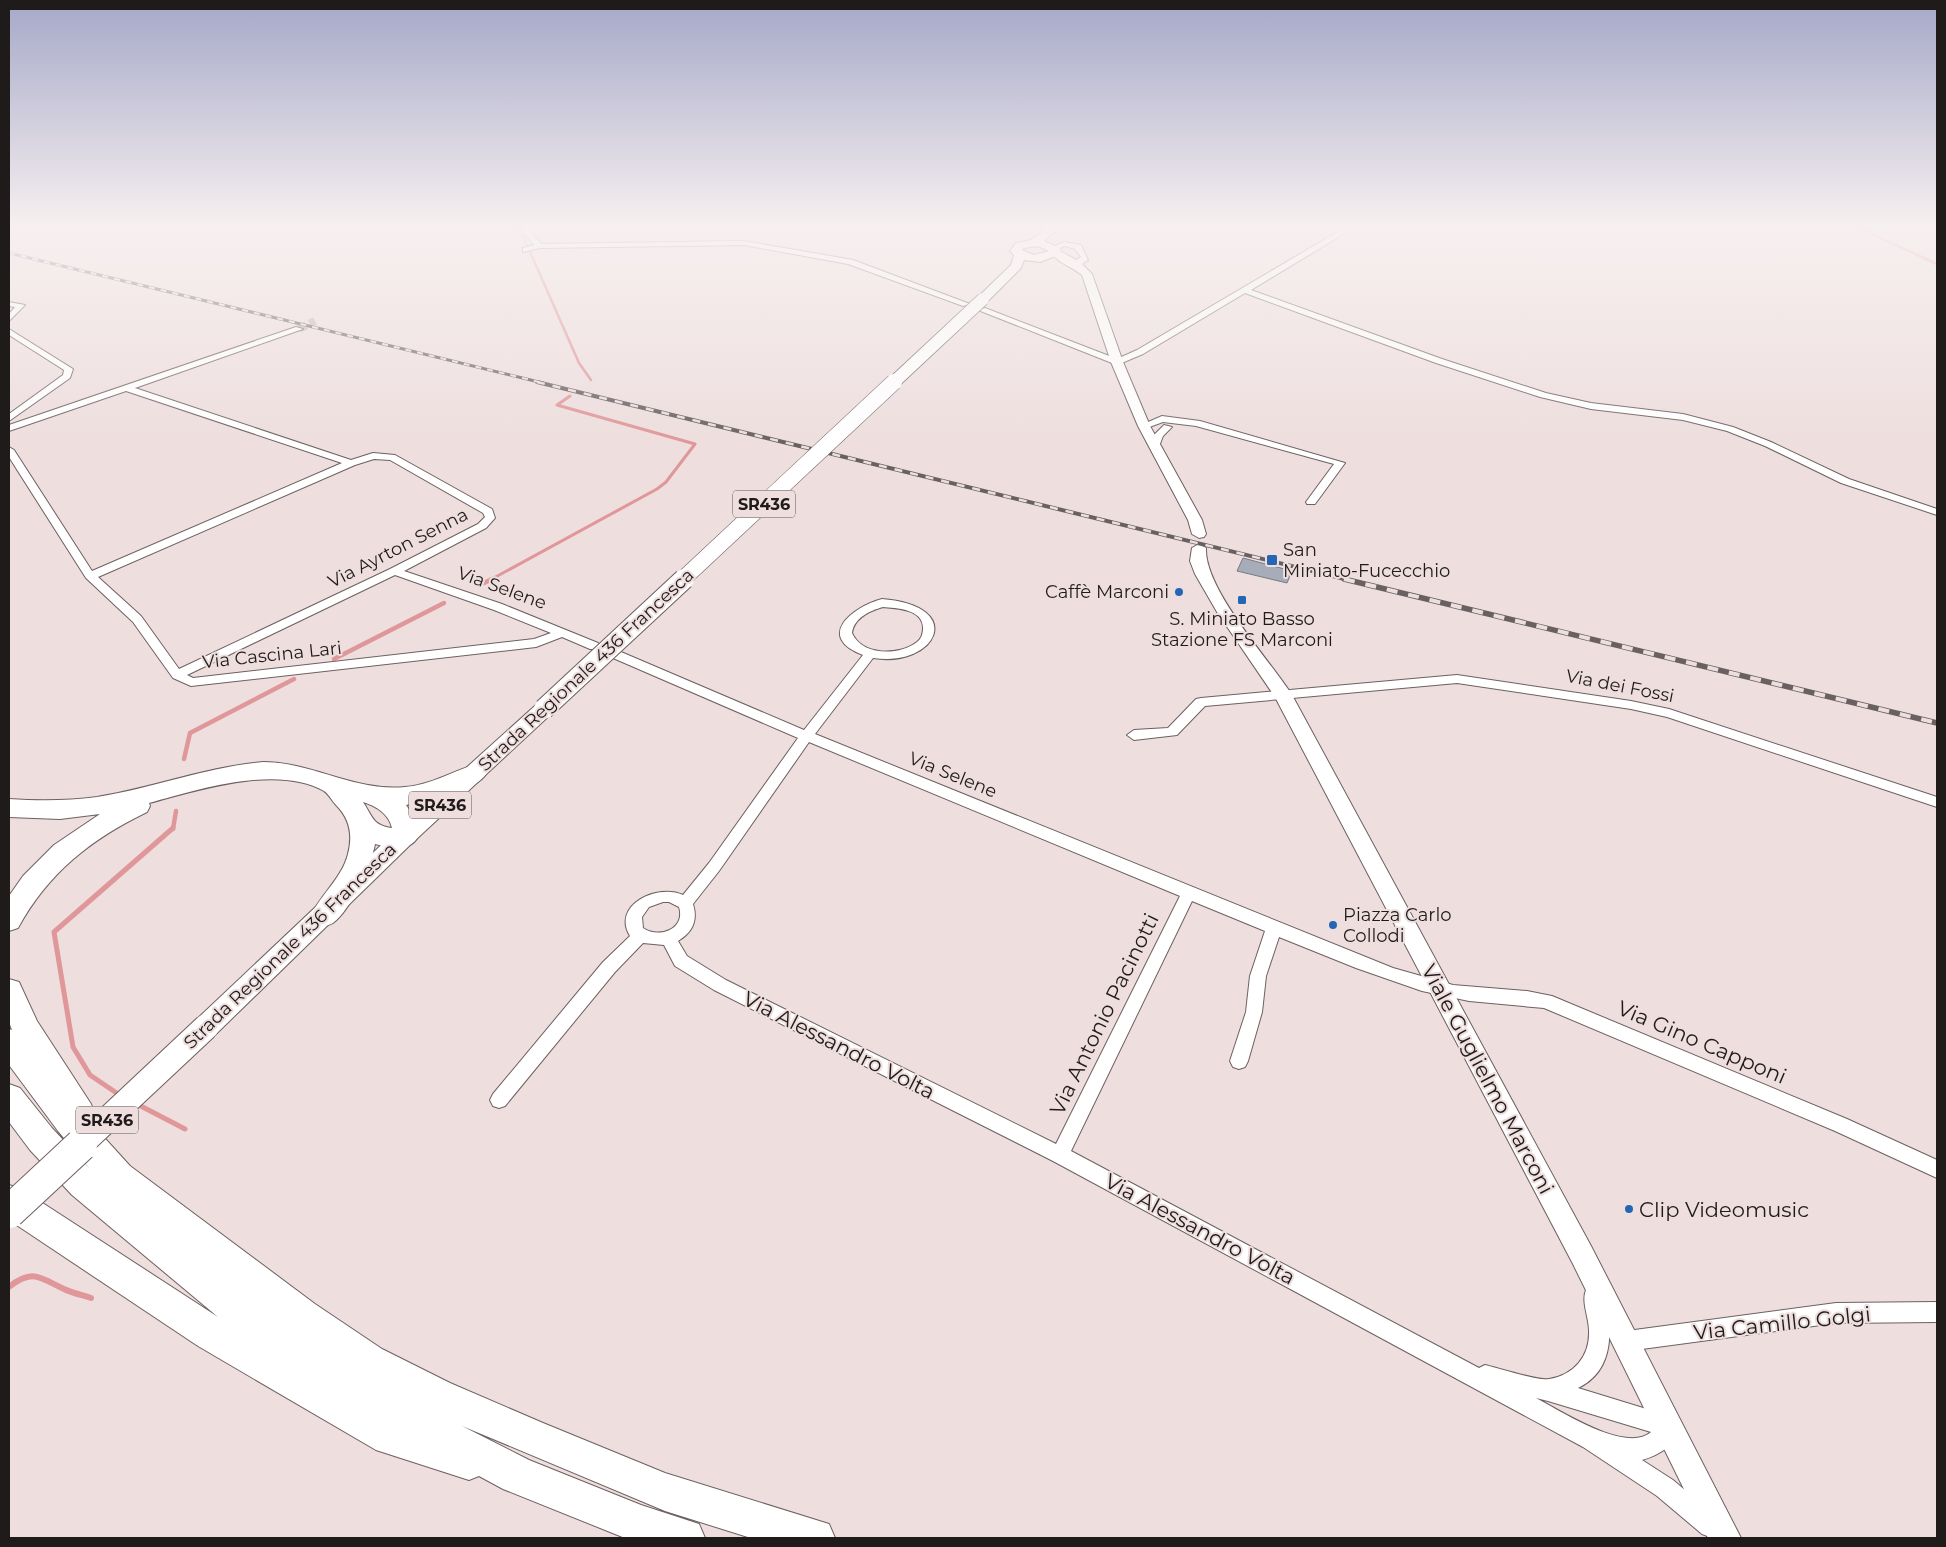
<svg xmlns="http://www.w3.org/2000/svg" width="1946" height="1547" font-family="Montserrat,sans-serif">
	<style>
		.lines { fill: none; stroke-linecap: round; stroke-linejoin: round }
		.stream-far4 { stroke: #e09799; stroke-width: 2.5 }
		.stream-far3 { stroke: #e09799; stroke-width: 3 }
		.stream-far2 { stroke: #e09799; stroke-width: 4.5 }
		.stream-far1 { stroke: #e09799; stroke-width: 5 }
		.stream { stroke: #e09799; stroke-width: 6 }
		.building { fill: #a6adb8; stroke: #757c86 }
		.street-tunnel { stroke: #c5b7b7; stroke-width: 8; stroke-dasharray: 8 4; stroke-linecap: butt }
		.street-casing { stroke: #6d6060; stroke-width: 2 }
		.secondary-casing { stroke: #6d6060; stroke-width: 2 }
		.primary-casing { stroke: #6d6060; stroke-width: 2 }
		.highway-casing { stroke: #6d6060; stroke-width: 2 }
		.street { fill: #fff; fill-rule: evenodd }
		.secondary { fill: #fff; fill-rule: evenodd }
		.primary { fill: #fff; fill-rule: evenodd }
		.highway { fill: #fff; fill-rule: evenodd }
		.rail-far2-casing { stroke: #696161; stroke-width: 3 }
		.rail-far1-casing { stroke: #696161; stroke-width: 4 }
		.rail-casing { stroke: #696161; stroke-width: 5.5 }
		.rail-far2 { stroke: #eedede; stroke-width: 2; stroke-dasharray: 6; stroke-linecap: butt }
		.rail-far1 { stroke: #eedede; stroke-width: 2.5; stroke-dasharray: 8; stroke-linecap: butt }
		.rail { stroke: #eedede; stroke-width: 4; stroke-dasharray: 11; stroke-linecap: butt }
		.primary-bridge-far4-casing { stroke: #6d6060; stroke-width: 14; stroke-linecap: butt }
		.primary-bridge-far3-casing { stroke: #6d6060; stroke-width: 17; stroke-linecap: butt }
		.primary-bridge-far2-casing { stroke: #6d6060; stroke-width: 22; stroke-linecap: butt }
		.primary-bridge-far1-casing { stroke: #6d6060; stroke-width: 27; stroke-linecap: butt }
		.primary-bridge-casing { stroke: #6d6060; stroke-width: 34; stroke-linecap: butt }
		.primary-bridge-far4 { stroke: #fff; stroke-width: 12 }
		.primary-bridge-far3 { stroke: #fff; stroke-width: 16 }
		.primary-bridge-far2 { stroke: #fff; stroke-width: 20 }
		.primary-bridge-far1 { stroke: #fff; stroke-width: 25 }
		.primary-bridge { stroke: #fff; stroke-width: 32 }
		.poi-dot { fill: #2465b6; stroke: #eedede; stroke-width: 2 }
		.labels { text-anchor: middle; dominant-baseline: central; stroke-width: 4; stroke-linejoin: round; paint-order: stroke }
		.shield { fill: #eedede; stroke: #5e5656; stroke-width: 1 }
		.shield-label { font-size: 16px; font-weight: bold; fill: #201b1b }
		.street-label { font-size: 18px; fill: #201b1b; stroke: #eedede }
		.poi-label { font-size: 18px; fill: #201b1b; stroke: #eedede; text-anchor: start }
		.near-street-label { font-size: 21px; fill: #201b1b; stroke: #eedede }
		.near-poi-label { font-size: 21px; fill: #201b1b; stroke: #eedede; text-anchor: start }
	</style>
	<rect width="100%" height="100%" fill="#eedede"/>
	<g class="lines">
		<g class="stream-far4">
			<path d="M513,227l11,11 55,125 12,17"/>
			<path d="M1857,227l80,37"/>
		</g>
		<path class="stream-far3" d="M490,580l167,-91 9,-7 29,-38 -138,-39 13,-9"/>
		<g class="stream-far2">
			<path d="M484,583l8,-4"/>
			<path d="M334,659l110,-56"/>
			<path d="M184,759l6,-26 104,-54"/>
			<path d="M173,829l3,-18"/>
		</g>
		<g class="stream-far1">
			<path d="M121,1096l-31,-21 -17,-28 -19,-115 119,-104"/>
			<path d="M135,1103l50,26"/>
		</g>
		<path class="stream" d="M9,1287c24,-19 31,-9 55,2 8,4 18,6 27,9"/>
	</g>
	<path class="building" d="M1243,558l49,13 -5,12 -50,-12z"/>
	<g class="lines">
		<path class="street-tunnel" d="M299,329l16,-8"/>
		<g class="street-casing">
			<g id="street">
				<path d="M520,227h7l14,17 203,-3 109,19 117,44 -7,2 -115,-42 -104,-19 -204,3 -17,4v-4l11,-3z"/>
				<path d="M1346,227h9l-104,63 191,69 104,34 45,10 92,11 50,13 38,15 78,37 88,30v6l-96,-32 -76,-37 -38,-15 -44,-11 -92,-11 -51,-12 -104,-34 -191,-70 -102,61 -26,11 -139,-55 7,-2 132,51 20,-9z"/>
				<path d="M1064,242l17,3 7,15 -9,6h-6v-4l8,-5 -6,-8 -10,-3 -11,4 -4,-2z"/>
				<path d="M9,302l16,3 -16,16v-7l6,-7 -6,-1z"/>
				<path d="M296,327l7,2 -168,59 216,72 22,-7 22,2 97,54 3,9 -9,10 -82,43 98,33 96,39 2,3 -2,3h-8l-28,-12 -26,10 -345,39 -18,-8 -40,-56 -47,-44 -77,-121v-10l5,3 78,121 250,-108 -216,-72 -117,40v-6zM374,459l16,1 93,53 2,4 -7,7 -88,45 -211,100 -38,-53 -43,-39 257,-112zM395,575l99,35 57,23 -17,6 -341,39 -6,-3z"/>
				<path d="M9,329l64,40 -3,9 -61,43v-7l54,-39 1,-5 -55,-35z"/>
				<path d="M1162,416l38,5 145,42 -30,41h-8l-1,-2 28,-38 -138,-38 -33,-4 -19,7 -5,-3z"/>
				<path d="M1164,425l8,2 -9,9 -5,13h-6l-2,-2 4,-12z"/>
				<path d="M882,599c86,7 54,69 -9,59l-58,76 578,234 60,17 74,6 25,5 295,123 90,41v18l-102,-47 -291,-123 -75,-7 -47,-10 -66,-23 -77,-31 -13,39 -4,36 -14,49 -3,6 -6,2 -6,-2 -3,-6 16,-49 4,-36 15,-45 -73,-30 -121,250 408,217 6,-3c13,3 53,16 64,14 25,-4 41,-23 40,-48 0,-14 -8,-29 -3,-41l7,-3 7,3c14,34 16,80 -22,98l101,31 3,8c-7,18 -22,28 -40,33l31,20 45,38 3,8 -3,8 -8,3 -8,-3 -45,-38 -74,-49 -530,-286 -339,-171 -39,-24 -11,-21 -21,-2 -28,29 -110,134 -6,2 -6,-2 -3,-6 3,-6 110,-132 27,-26c-19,-31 28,-53 53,-41l26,-32 89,-125 -185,-80 -2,-3 2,-3h8l183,78 59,-75c-48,-18 -11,-48 19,-56zM883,607c13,1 40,2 40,21 0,6 -2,11 -6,14 -18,14 -55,14 -65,-9 2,-15 17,-22 31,-26zM809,742l371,154 -124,248 -330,-164 -39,-24 -9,-15c15,-9 20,-21 15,-37l26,-33zM663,902h6l10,5c7,22 -20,32 -36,21l-1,-11 7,-10zM1536,1398l12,3 103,31c-25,22 -90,-21 -115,-34z"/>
				<path d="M1457,675l174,26 38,8 268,88v10l-270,-90 -36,-8 -174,-26 -252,23 -28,29 -43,5 -7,-5 7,-5 34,-2 28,-29 5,-1z"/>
				<path d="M1937,1302v20l-101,1 -209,28 -7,-3 -3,-7 3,-7 7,-3 209,-28z"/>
			</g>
		</g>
		<g class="secondary-casing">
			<g id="secondary">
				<path d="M1055,248l25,14 12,12 31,88 27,64 52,94 4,14 -2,3 -5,1 -7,-4 -4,-14 -50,-94 -27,-64 -29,-87c-9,-8 -27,-13 -32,-24z"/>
				<path d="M1199,544l7,4c-2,41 63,111 86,147l299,551 150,292h-33l-135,-274 -298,-567 -58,-85 -22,-38 -5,-13 2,-13z"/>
			</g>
		</g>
		<g class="primary-casing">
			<g id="primary">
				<path d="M1048,227h12l-16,14 17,8 -3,6 -18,7 -16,-2 -3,8 -34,34h-8l-2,-3 2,-3 32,-31 3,-10 -4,-4 6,-8 15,-3zM1038,246l11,5 -15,4 -12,-5 2,-2z"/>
				<path d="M544,702l7,2 3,5 -3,5 -141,131 -195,190 -9,3 -9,-3 -4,-8 4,-8 197,-186 143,-129z"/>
			</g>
		</g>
		<g class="highway-casing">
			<g id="highway">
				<path d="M263,762c49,0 93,30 142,25 25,-2 46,-15 69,-22l8,3 4,6c-10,17 -61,28 -80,31 27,36 6,49 -31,39 -3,19 -25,67 -42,79 -6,4 -12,2 -18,0l-4,-8c11,-22 31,-37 37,-61 5,-19 2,-35 -12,-49 -4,-4 -8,-12 -12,-14 -47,-27 -127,-1 -175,12l1,3 -3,6c-56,27 -99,61 -129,116l-9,3v-35l14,-20 31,-31 46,-31 -40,5 -51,-2v-18c30,2 58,2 88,-2 56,-9 109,-30 166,-35zM363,802c13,4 26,12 29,26 -20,-3 -19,-11 -29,-26z"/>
				<path d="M9,979l10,3 18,39 54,83 4,10 -4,9 39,43 185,138 67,45 68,34 93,40 122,50 164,51 6,14h-84l-86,-27 -203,-85 67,34 112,45 58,19 6,14h-80l-122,-49 -24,-13 -10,4 -93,-30 -178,-104 -189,-126v-35l12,4 197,128 -146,-122 -42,-45 -21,-28v-38l11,4 32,40 38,41 -32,-38 -49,-66v-36l3,1 -3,-8z"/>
			</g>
		</g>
		<use href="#street" class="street"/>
		<use href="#secondary" class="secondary"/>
		<use href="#primary" class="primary"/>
		<use href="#highway" class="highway"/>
		<g class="rail-far2-casing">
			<path id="rail-far2" d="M9,253l534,130"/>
		</g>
		<g class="rail-far1-casing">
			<path id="rail-far1" d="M537,382l812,198"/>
		</g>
		<g class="rail-casing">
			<path id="rail" d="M1344,579l593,144"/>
		</g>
		<use href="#rail-far2" class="rail-far2"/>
		<use href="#rail-far1" class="rail-far1"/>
		<use href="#rail" class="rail"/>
		<g class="primary-bridge-far4-casing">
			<path id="primary-bridge-far4" d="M893,383l90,-84"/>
		</g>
		<g class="primary-bridge-far3-casing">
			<path id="primary-bridge-far3" d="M682,580l212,-198"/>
		</g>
		<g class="primary-bridge-far2-casing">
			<path id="primary-bridge-far2" d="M544,709l140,-130"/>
		</g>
		<g class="primary-bridge-far1-casing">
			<path id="primary-bridge-far1" d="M79,1146l127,-119"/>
		</g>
		<g class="primary-bridge-casing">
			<path id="primary-bridge" d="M9,1212l72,-67"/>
		</g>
		<use href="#primary-bridge-far4" class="primary-bridge-far4"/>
		<use href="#primary-bridge-far3" class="primary-bridge-far3"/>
		<use href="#primary-bridge-far2" class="primary-bridge-far2"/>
		<use href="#primary-bridge-far1" class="primary-bridge-far1"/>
		<use href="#primary-bridge" class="primary-bridge"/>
	</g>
	<linearGradient id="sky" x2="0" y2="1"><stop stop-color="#a5a8c8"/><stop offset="0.51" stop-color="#f7f0f0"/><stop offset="1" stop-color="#f7f0f0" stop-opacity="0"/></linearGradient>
	<rect width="1946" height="444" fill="url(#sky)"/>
	<g class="poi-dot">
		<rect x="1266" y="554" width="12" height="12" rx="2.5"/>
		<circle cx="1179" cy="592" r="5"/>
		<rect x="1237" y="595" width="10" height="10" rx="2.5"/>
		<circle cx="1333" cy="925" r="5"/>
		<circle cx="1629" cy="1209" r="5"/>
	</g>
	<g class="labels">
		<g class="shield">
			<rect x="733" y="490.5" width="62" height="27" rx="4"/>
			<rect x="409" y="791.5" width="62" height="27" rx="4"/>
			<rect x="76" y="1106.5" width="62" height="27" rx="4"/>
		</g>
		<g class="shield-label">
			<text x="764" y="504">SR436</text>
			<text x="440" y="805">SR436</text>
			<text x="107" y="1120">SR436</text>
		</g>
		<g class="street-label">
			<text transform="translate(398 548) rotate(-27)">Via Ayrton Senna</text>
			<text transform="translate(502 588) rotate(20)">Via Selene</text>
			<text transform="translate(272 655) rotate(-6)">Via Cascina Lari</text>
			<text transform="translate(586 670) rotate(-43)">Strada Regionale 436 Francesca</text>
			<text transform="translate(1620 686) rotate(11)">Via dei Fossi</text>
			<text transform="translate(953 775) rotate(22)">Via Selene</text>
			<text transform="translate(290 946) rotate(-44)">Strada Regionale 436 Francesca</text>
		</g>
		<g class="poi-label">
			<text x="1283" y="550">San<tspan x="1283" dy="21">Miniato-Fucecchio</tspan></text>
			<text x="1169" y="592" text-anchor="end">Caffè Marconi</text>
			<text x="1242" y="619" text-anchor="middle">S. Miniato Basso<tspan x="1242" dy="21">Stazione FS Marconi</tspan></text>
			<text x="1343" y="915">Piazza Carlo<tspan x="1343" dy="21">Collodi</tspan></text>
		</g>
		<g class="near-street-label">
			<text transform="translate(1104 1014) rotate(-64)">Via Antonio Pacinotti</text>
			<text transform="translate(1702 1042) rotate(23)">Via Gino Capponi</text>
			<text transform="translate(839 1045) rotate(27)">Via Alessandro Volta</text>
			<text transform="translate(1488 1079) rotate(62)">Viale Guglielmo Marconi</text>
			<text transform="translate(1200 1229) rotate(28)">Via Alessandro Volta</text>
			<text transform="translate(1782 1323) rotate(-6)">Via Camillo Golgi</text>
		</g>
		<g class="near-poi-label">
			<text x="1639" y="1209">Clip Videomusic</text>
		</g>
	</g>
	<rect width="1946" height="1547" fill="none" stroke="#201b1b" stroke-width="20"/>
</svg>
